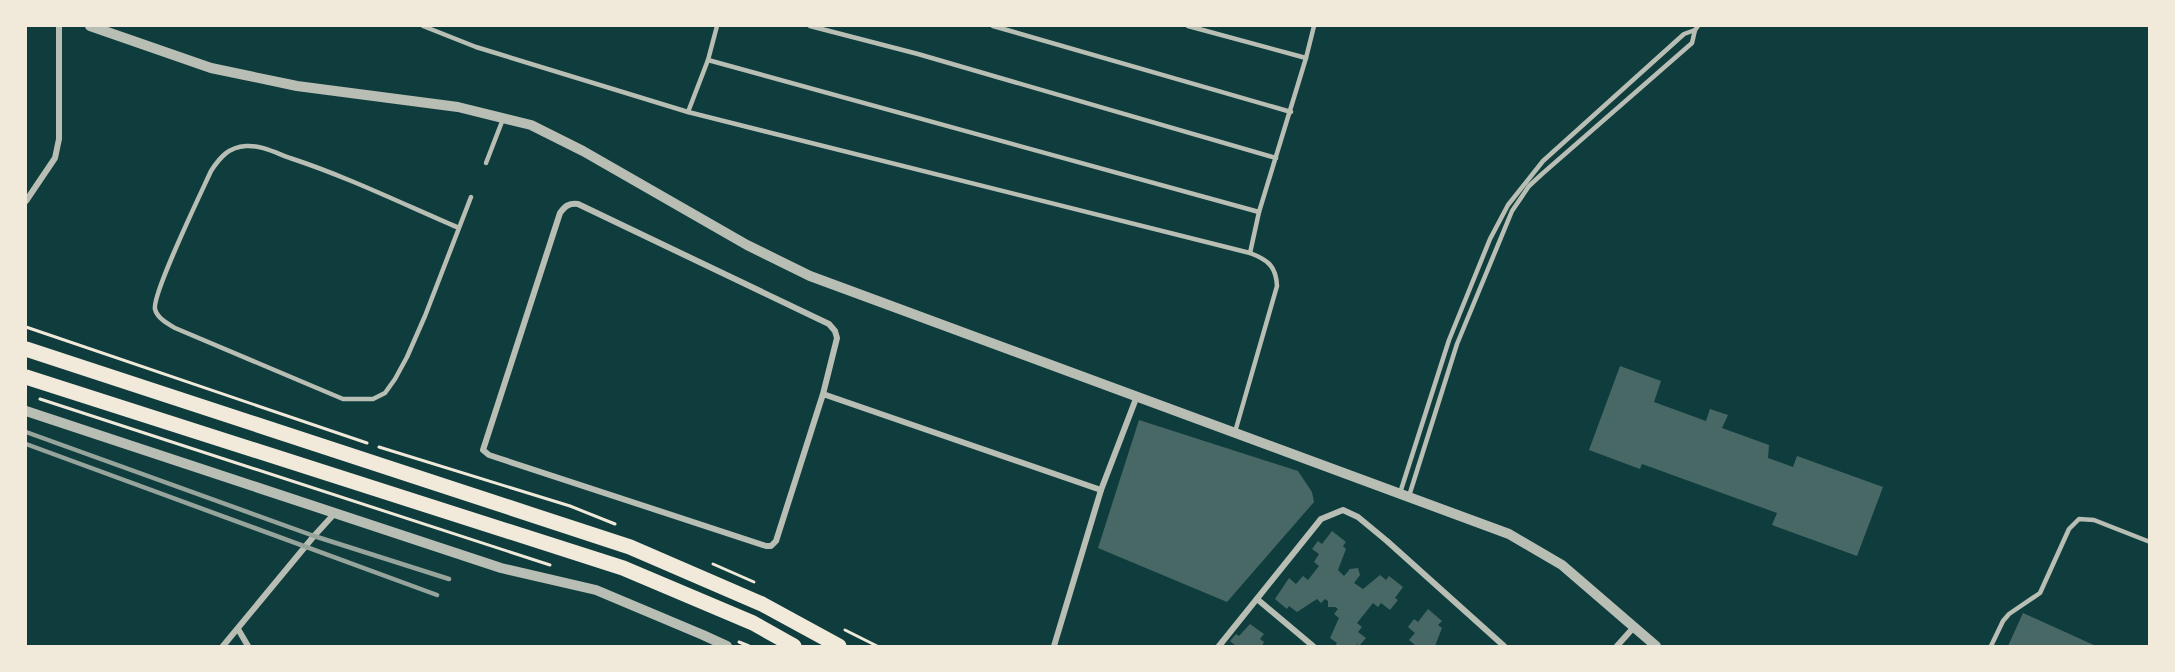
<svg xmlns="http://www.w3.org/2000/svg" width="2175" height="672" font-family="Arial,sans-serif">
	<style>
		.building { fill: #486865 }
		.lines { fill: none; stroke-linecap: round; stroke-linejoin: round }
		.path { stroke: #f1e9da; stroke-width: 3 }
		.service { stroke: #b8beb3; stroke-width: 4.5 }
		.minor { stroke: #b8beb3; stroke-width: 6 }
		.tertiary { stroke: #b8beb3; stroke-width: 10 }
		.primary { stroke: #f1e9da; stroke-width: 15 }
		.rail { stroke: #97a49c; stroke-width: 4.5 }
	</style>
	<rect width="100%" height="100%" fill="#0f3d3e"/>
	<g class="building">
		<path d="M1620,366l41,15 -7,21 52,19 4,-12 18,6 -6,13 47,17 -1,13 25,9 4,-11 86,31 -26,69 -85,-31 5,-12 -135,-49 -2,5 -51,-19z"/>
		<path d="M1139,420l159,51 14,21 2,10 -87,100 -129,-54z"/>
		<path d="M1332,531l14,11 -3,4 3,3 -8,21 6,6 6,-7 8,-1 2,7 -6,8 9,6 17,-14 6,5 3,-4 14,11 -8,11 3,2 -8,10 -9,-7 -3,4 -5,-4 -16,20 5,4 -4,5 8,6 -7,8 -2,-2 -2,2h-20l2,-3 -7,-5 9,-20 -5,-4 4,-5 -3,-2h-7v-6l-3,-2 -4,4 -4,-4 -20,13 -8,-6 -2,3 -12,-10 14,-21 7,6 7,-8 5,4 11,-14 -5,-4 5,-8 -7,-5 6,-8 4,3z"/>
		<path d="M1428,609l14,12 -4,4 4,3 -7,18h-22l2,-1 -6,-5 6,-7 -7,-6 6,-8 4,3z"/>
		<path d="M2023,613l73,33h-88z"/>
		<path d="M1250,624l14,10 -4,5 4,3 -2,4h-26l-6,-5 6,-7 3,2z"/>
	</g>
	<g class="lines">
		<g class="path">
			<path d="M26,327l341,116"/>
			<path d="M40,399l510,166"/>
			<path d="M379,447l191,59 45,18"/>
			<path d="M713,564l41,18"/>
			<path d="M845,630l32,16"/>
			<path d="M739,642l10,4"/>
		</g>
		<g class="service">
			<path d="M423,26l53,21 212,65"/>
			<path d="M717,26l-9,34 -20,52 562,141c18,7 26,13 27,33l-42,146"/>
			<path d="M810,26l108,28 358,104"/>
			<path d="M993,26l298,86"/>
			<path d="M1188,26l118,32 -47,154 -9,41"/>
			<path d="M1306,58l8,-32"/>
			<path d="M708,60l551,152"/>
			<path d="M486,163l17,-44"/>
			<path d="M459,228c-56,-24 -111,-51 -169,-70 -14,-5 -29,-13 -44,-12 -17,1 -26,11 -35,25 -9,20 -59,123 -56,138 2,9 13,15 20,19l168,71h30l12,-6 10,-14 12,-22 18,-41 46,-119"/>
			<path d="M1400,493l49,-153 41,-101 18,-34 35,-44 141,-127 11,-4"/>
			<path d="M1409,496l48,-152 55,-133 17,-25 13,-12 150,-131 3,-13 3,-4"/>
			<path d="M1991,646l12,-25 6,-7 31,-21 29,-64 10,-10 15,1 56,22"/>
		</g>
		<g class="minor">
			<path d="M26,201l29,-43 4,-19v-113"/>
			<path d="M823,394l14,-56 -2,-7 -6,-7 -251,-120c-9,-1 -13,2 -18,9l-77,237 6,5 9,3 268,88h5l5,-5 47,-147 278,96"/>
			<path d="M1257,599l56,47"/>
			<path d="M238,629l10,17"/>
			<path d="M223,646l91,-110 21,-23"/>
			<path d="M1054,646l47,-156 36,-94"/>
			<path d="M1219,646l102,-127 22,-9 15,7 29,24 117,105"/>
			<path d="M1617,646l17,-19"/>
		</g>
		<g class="tertiary">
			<path d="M90,26l121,42 86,18 161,21 73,18 52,26 164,94 63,31 699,258 53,31 94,81"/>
			<path d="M26,411l475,157 95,22 107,45 24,11"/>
		</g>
		<g class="primary">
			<path d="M26,349l604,198 132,57 77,42"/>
			<path d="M26,377l597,191 130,55 41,23"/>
		</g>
		<g class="rail">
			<path d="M26,432l288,104 135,43"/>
			<path d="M26,444l411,151"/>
		</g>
	</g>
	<rect width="2175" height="672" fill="none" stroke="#f1e9da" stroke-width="54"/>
</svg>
